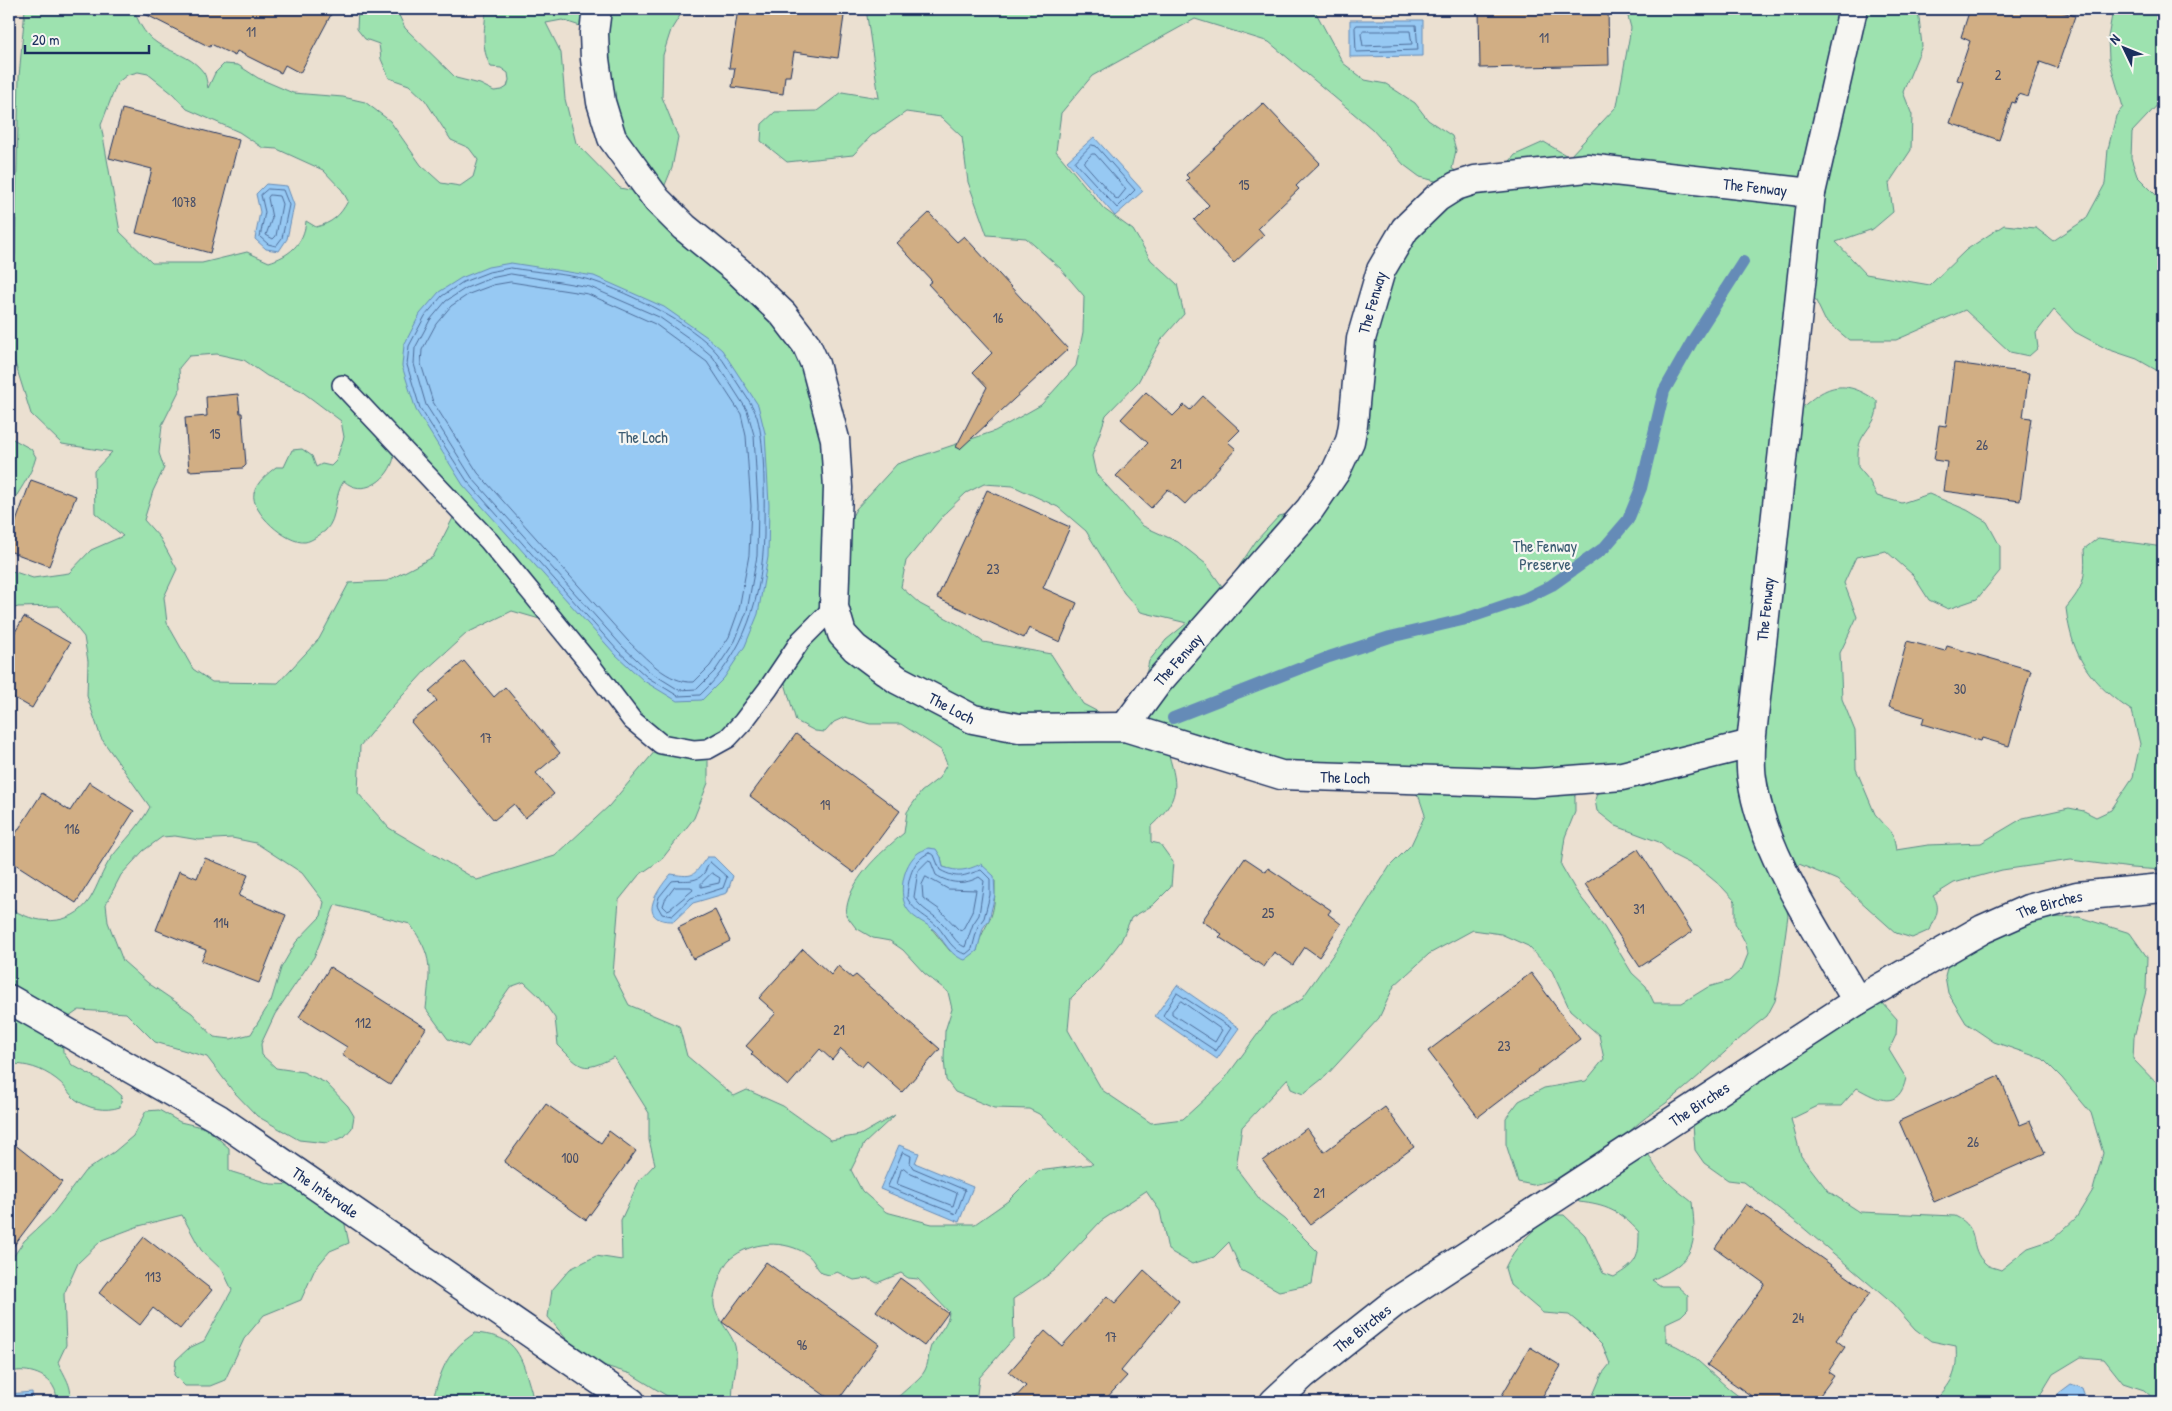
<svg xmlns="http://www.w3.org/2000/svg" width="2172" height="1411" font-family="'Patrick Hand',sans-serif">
	<style>
		.green { fill: #9de2af; stroke: #5c8886; fill-rule: evenodd }
		.water { fill: #97c9f3; stroke: #658bb7 }
		.lines { fill: none; stroke-linecap: round; stroke-linejoin: round }
		.shore { stroke: #4d6d9a; stroke-width: 1 }
		.stream { stroke: #658bb7; stroke-width: 12 }
		.building { fill: #d1ae84; stroke: #1b2f5e }
		.service-casing { stroke: #1b2f5e; stroke-width: 22 }
		.minor-casing { stroke: #1b2f5e; stroke-width: 31 }
		.service { stroke: #f6f6f2; stroke-width: 19 }
		.minor { stroke: #f6f6f2; stroke-width: 28 }
		.labels { text-anchor: middle; dominant-baseline: central; stroke-width: 4.5; stroke-linejoin: round; paint-order: stroke }
		.number-label { font-size: 14px; fill: #484f68 }
		.street-label { font-size: 16px; fill: #1b2f5e; stroke: #f6f6f2 }
		.park-label { font-size: 16px; fill: #3c5c72; stroke: #f6f6f2 }
	</style>
	<rect width="100%" height="100%" fill="#ebe0d1"/>
	<filter id="ink" filterUnits="userSpaceOnUse"><feTurbulence type="fractalNoise" baseFrequency=".02" numOctaves="2"/><feDisplacementMap in="SourceGraphic" scale="10" xChannelSelector="R" yChannelSelector="G"/><feConvolveMatrix kernelMatrix="1 2 1 2 8 2 1 2 1" color-interpolation-filters="sRGB"/></filter>
	<g filter="url(#ink)">
		<g class="green">
			<path d="M25,9h109c14,48 50,36 70,64 2,3 3,10 4,15l7,-15 9,-9 14,1 20,13 35,15 50,4 22,5 25,19 31,44 20,18 19,3 13,-9 5,-17 -9,-12 -18,-8 -26,-40 -16,-15 -20,-7 -8,-19 -2,-15 -14,-5 -8,-10 1,-20h38l9,19 51,50 24,6 14,7 8,-1 5,-3 2,-7 -1,-7 -7,-5 -10,-1c-11,-19 -6,-38 -5,-58h198l-13,21 -8,25 -1,42 16,40 -6,31 -12,29 155,167 22,180 19,-35 41,-45 98,-33 46,-26 35,-39 7,-34 1,-36 -23,-27 -35,-31 -39,-3 -19,-53 -6,-45 -21,-20 -35,-5 -35,24 -18,19 -66,7 -26,-21 1,-17 13,-12 42,-1 25,-19 37,6 -13,-89h448l29,54 22,17 21,4 29,19 13,17 24,16 4,14 -4,19 23,11 21,-2 19,-23 29,-13 25,15 48,-51 14,-78 -5,-19h292l4,37 -19,46 9,23 -1,35 -22,33 4,29 -20,17 -37,13 30,32 64,11 36,-35 38,-25 32,3 17,13 33,-22 19,-35 3,-35 8,-33 7,-9 -14,-48 -1,-21 5,-29h50v90l-31,33 -1,26 6,18 26,26v172l-26,-15 -30,-10 -32,-17 -21,-22 -18,23 2,15 -9,8 -19,-4 -45,-42 -69,30h-47l-24,-20 -10,-21 -17,10 -12,113c33,-30 50,-50 91,-21 2,18 -7,23 -15,37 -5,9 -4,19 -4,29l11,13 8,16 25,7 27,-9 38,16 20,12 13,24v25l-23,28 -29,10 -19,-9 -16,-25 -27,-24 -30,6 -12,26 13,34 -17,36 2,46 13,32 1,38 19,45 18,20 3,16 32,-5 53,-2 42,-25 46,-10 15,3 12,6 15,-7 22,-33 7,-33 -8,-33c-41,-27 -60,-53 -66,-103 18,-22 20,-30 18,-59l14,-11 65,9v323l-32,-2 -60,-8 -69,10 -48,13 -21,13c9,12 2,22 -3,34l-18,8 -16,-5 -59,-53 -38,-16 -10,17 -4,22 3,12 -9,67 -4,19 -8,15c-31,24 -59,53 -89,78 -21,17 -43,27 -58,50 34,0 24,10 40,29 8,11 21,20 32,29 5,45 3,58 -40,78l9,6h16l11,10v13l-7,7 -15,7v19c29,8 53,44 82,60h-97l-7,-5 -13,5h-41l12,-28 8,-10 -7,-18 -17,-17 -17,-14 -26,-2 -33,-28 -5,-17c9,-21 28,-38 46,-53h13l21,20 18,38 11,4c23,-14 25,-18 25,-45 -19,-21 -33,-27 -60,-30l-12,-13 -3,-12 -31,8 -15,-3 -12,-38v-26l13,-17 25,-13 42,-7 18,-22 -5,-24 -29,-25 -18,-39 -24,-25 -27,-12 -28,-4 -44,24 -35,32 -15,32 -53,58 -23,18 -12,-5 -3,-11 -46,49 -6,41 25,33 24,18 32,32 -5,33 -33,7 -38,-21 -12,-28 -15,15 -22,7 -24,-14 -8,-39 -14,-20 -45,30 -47,50 -41,28 1,39 -35,40 -3,24h-83c7,-8 28,-24 31,-30 5,-8 4,-18 7,-26 6,-12 18,-22 18,-34l-31,-33 -10,-1 -7,-5 -24,10 -9,-5 -14,2 -17,-8 -8,3 -7,-2c-6,-5 -8,-13 -14,-18 -23,-16 -57,-14 -78,4 -8,7 -14,28 -16,39 -2,20 16,30 21,48 5,20 -5,38 -2,56h-56l-46,-28 -32,-10 -32,-24 -19,-23 4,-27 18,-21 26,-13 26,4 -1,-40 18,-39 16,-17 -6,-24v-27l-35,-56c-32,16 -32,12 -56,-12l-3,-27 -15,-21 -16,-15 -14,5 -42,60 -20,-8 -22,-30c4,-41 8,-51 -16,-85l-75,-19 -21,52 -39,57 -14,30 1,11 14,13 27,4 23,11 22,23 6,10 -2,12 -8,9 -17,6 -28,-3 -42,-24 -24,-25 -26,-34 -52,-15 -29,-29 -47,-3 -10,7 -7,18 1,17 9,13 39,21 11,10 -2,11c-15,5 -32,2 -45,-8 -7,-6 -11,-15 -19,-20 -15,-11 -29,-15 -47,-15v-157c25,18 62,21 81,-8 8,-13 12,-28 21,-41 13,-17 29,-32 39,-51l-49,-69 -14,-42 1,-35 -4,-24 -25,-31 -41,1 -9,3v-40l24,8 36,-5 22,-23 32,-14 -28,-23 -1,-42 18,-19 -50,-8 -31,-30 -22,-70v-43l6,-48 4,-176zM1195,19l74,23 103,87 32,36 16,12 35,9 -81,104 -38,181 -26,38 -31,7 -23,25 -32,48 -18,-25 -28,-22 -35,-16 -47,-52 -4,-18 14,-41 32,-33 24,-43 22,-25 -7,-30 -26,-24 -18,-30 -29,-21 -48,-58 5,-38 31,-37zM562,20l18,6 17,33 33,106 24,30 -34,-7 -44,-45 -11,-44 -4,-46 -15,-30zM138,72l10,2 25,20 14,15 52,23 24,16 14,1 46,21 19,20 6,11c-8,15 -16,22 -32,26l-10,-6c-2,23 -17,35 -37,41l-22,-10 -45,11h-50l-32,-31 -19,-107 16,-42 10,-8zM217,354l27,6 23,16 33,14 41,31 3,16 -8,24 -5,5 -9,-2 -6,3 -4,-11 -10,-7 -10,1 -8,17h-8c-9,7 -19,15 -22,26 -4,19 33,51 51,49 7,-1 14,-7 20,-11 14,-13 8,-36 19,-50 18,16 42,1 49,-20 2,-6 -2,-17 -4,-24l65,79 -21,41 -46,24 -38,2 -30,56 -41,44 -66,-1 -19,-13 -26,-46 -3,-26 13,-28 -17,-31 -16,-18 9,-29 11,-23 -5,-15 3,-28 18,-36 -1,-21 10,-12zM984,484l29,2 45,21 28,24 38,62 17,19 46,11 -21,17 -17,21 -10,46 -14,19 -42,-22 -32,-50 -68,-12 -20,-15 -43,-23 -19,-17 5,-26 40,-49 20,-19zM512,611l45,13 104,120 -52,62 -54,50 -78,24 -88,-52 -31,-35 2,-47 32,-39 34,-37 41,-37zM785,683l11,38 19,10 10,1 9,-10 11,-5 25,7h31l40,26 6,14 -8,14 -18,14 -14,20 -3,21c-25,21 -57,48 -58,82l10,13 17,10 17,3 13,9 21,23 24,19 4,17 -7,22 -1,28 2,21 9,12 39,16 35,1 10,5 54,50 -55,7 -30,30 -33,23h-43l-46,-12 -24,-21 -11,-21 13,-26 31,-29 -35,20 -29,5 -48,-34 -36,-16 -13,6 -47,-40 -8,-30 -50,-21 -16,-31 6,-74 20,-25 23,-16 32,-41 14,-35v-23l-13,-10 48,-28 28,-37zM1165,740l116,35 123,4 15,18 6,18 -14,30 -21,21 -44,70 -45,64 -30,16 -50,68 -38,35 -32,4 -49,-33 -34,-60 3,-32 27,-27 23,-30 10,-23 22,-13 18,-18 2,-25 -13,-18 -9,-2v-16c35,-32 24,-45 14,-86zM1562,781l37,5 -4,14 2,11 19,15 43,16 14,13 26,13 23,19 13,14v22l11,21 2,10 -6,15 -13,12 -21,6 -26,16h-28l-8,-17 -14,-13 -28,-46 -28,-36 -15,-26 4,-28 10,-25v-17zM175,836l24,4 33,-2 24,5 46,30 22,29 -3,14 -25,26 -15,26 -10,33 -20,33 -20,5 -17,-2 -22,-24 -44,-30 -25,-22 -15,-39 -2,-18 15,-29 22,-24 19,-14zM941,857l2,10c10,3 20,8 29,1l23,13c0,12 0,29 -6,40 -6,11 -10,18 -12,30h-27l-23,-28z"/>
			<path d="M11,438l20,11 5,8c-5,20 -19,35 -27,53v-71z"/>
			<path d="M2079,917l51,16 17,24 -1,34 -12,46 -1,22 30,31v312h-6l-13,-12 -21,-7 -19,-24 -23,-2 -28,17 -17,28h-103c19,-18 25,-29 23,-56l-25,-5 -16,-12 -22,-25 -93,-79 -56,-43 -16,-2 -24,-17 -9,-13 -2,-25 9,-23 92,-71 17,-17 15,-6 55,-7 16,18 -1,16 -7,15 17,28c-7,33 -28,22 -49,10l-16,18h-23l-27,13 10,37 27,35 32,21 95,4c28,13 11,31 31,48 3,3 10,4 15,6l27,-22 24,-8 24,-22 17,-28 10,-37 -12,-40 -29,-35 -19,-19 -49,-17 -28,-19 -18,-30 -3,-17 3,-12 68,-46z"/>
			<path d="M159,1110l21,12 26,6 23,20v23l42,13 26,1 47,35 5,23 -19,8 -15,18 -14,31 -37,15 -20,24 -19,41 -15,6h-25l-11,-11 2,-15 13,-12 15,-7 28,-51 -9,-19 -22,-21 -19,-35 -43,11 -37,14 -24,23 -14,31 2,51 -8,17c5,12 17,27 11,40h-9c-5,-5 -3,-9 -6,-14 -7,-15 -31,-21 -45,-15v-110l15,-22 27,-25 34,-45 29,-19 19,-16 13,-25z"/>
			<path d="M475,1333c34,3 44,13 53,47 2,7 5,15 5,22h-101c10,-33 13,-49 43,-69z"/>
		</g>
		<g class="water">
			<path d="M1350,20h73v36l-73,1z"/>
			<path d="M1094,137l49,54 -28,25 -48,-55z"/>
			<path d="M266,184l21,2 7,19 -7,34 -8,12 -13,-2 -11,-10 5,-27 -4,-18z"/>
			<path d="M511,263l83,13 70,31 43,30 15,13 36,55 7,28 4,72 -1,52 -10,57 -13,32 -21,32 -22,22 -25,1 -33,-20 -29,-27 -152,-169 -47,-75 -14,-44 2,-21 16,-31 19,-22 22,-14 27,-11z"/>
			<path d="M928,848l8,1 5,8 2,10c16,5 22,4 38,-3l13,12 1,19 -6,25 -6,8 -6,23 -12,9c-15,-4 -20,-18 -30,-29 -8,-8 -20,-11 -27,-21 -11,-15 -5,-46 10,-57 2,-2 7,-3 10,-5z"/>
			<path d="M707,857h7l19,19 -6,17 -34,10 -19,18c-39,1 -17,-31 -3,-47 26,4 22,1 36,-17z"/>
			<path d="M1177,985l62,43 -22,31 -62,-43z"/>
			<path d="M899,1145l20,8 -4,10 58,24 -14,35 -79,-33z"/>
			<path d="M2071,1384l11,4 5,14h-31l3,-9z"/>
			<path d="M32,1392l1,10h-24v-8z"/>
		</g>
		<g class="lines">
			<g class="shore">
				<path d="M1357,25h59l2,25 -62,2 -1,-24z"/>
				<path d="M1364,31h46l2,13 -49,2 -2,-12z"/>
				<path d="M1092,145l4,1 39,44 -18,18 -42,-46z"/>
				<path d="M1092,154h3l31,35 -8,10 -3,-1 -31,-35z"/>
				<path d="M268,189l15,1 6,15 -7,33 -6,8 -8,-2 -8,-7 5,-25 -4,-17z"/>
				<path d="M270,195l9,1 3,8 -6,32 -3,3 -7,-4 6,-17 -4,-20z"/>
				<path d="M511,268c24,4 60,6 82,13 36,12 100,43 124,72 8,9 14,21 21,31 7,11 15,21 19,33 9,29 7,87 7,118 -2,62 -18,117 -64,160l-22,1 -31,-19 -29,-26 -151,-170 -47,-73 -13,-43 2,-19 16,-30 17,-20 21,-14 26,-10z"/>
				<path d="M511,274l79,13 69,30 41,29 13,11 34,53 7,25 4,71 -1,50 -10,55 -12,30 -20,30 -18,18 -18,1 -29,-18 -28,-26 -150,-168 -46,-73 -12,-41 1,-16 15,-28 16,-19 20,-13 25,-10z"/>
				<path d="M511,282l77,12 67,30 52,38 34,52 5,22 5,70 -2,49 -10,54 -10,28 -19,29 -16,16c-26,2 -49,-25 -66,-41l-150,-168 -45,-71 -12,-38 1,-14 14,-26 15,-18 18,-12 24,-9z"/>
				<path d="M929,853l5,2 6,15c19,10 22,6 41,0l9,9v16l-6,23 -6,8 -6,23 -6,5c-13,-2 -20,-18 -28,-27 -11,-11 -23,-14 -31,-29 1,-18 4,-37 22,-45z"/>
				<path d="M928,861l3,1 5,13c14,9 29,10 43,2l5,4 -5,34 -6,9 -8,23c-9,-3 -15,-16 -22,-23 -9,-10 -22,-14 -29,-27l4,-26z"/>
				<path d="M710,862l17,15 -4,11 -32,10 -19,18 -10,-2 -5,-9 2,-8 13,-16c10,-2 24,3 32,-8 3,-4 2,-7 6,-11z"/>
				<path d="M712,873l8,5 -1,5 -18,4v-3z"/>
				<path d="M926,877l22,12 28,1 -4,22 -10,19 -3,-1 -19,-20 -17,-12 -1,-13z"/>
				<path d="M675,887h16l2,3 -23,19 -3,1 -4,-4 2,-6z"/>
				<path d="M1177,993l54,35 -15,23 -53,-35z"/>
				<path d="M1181,1001l41,29 -7,12 -43,-28v-3z"/>
				<path d="M903,1152l8,4 -1,7 3,5 52,22 -9,24 -68,-27z"/>
				<path d="M904,1168l7,6 46,19 -4,13 -56,-22 4,-14z"/>
			</g>
			<path class="stream" d="M1173,718l156,-61 61,-20 72,-17 62,-21 28,-14 52,-37 24,-28 13,-32 23,-97 29,-51 50,-78"/>
		</g>
		<g class="building">
			<path d="M135,9h199l-34,64 -15,-8 -4,8 -44,-22 -2,5 -24,-12 -1,3z"/>
			<path d="M738,9h107l-7,49 -44,-6 -4,24h-5l-2,18 -51,-7 3,-19h-6z"/>
			<path d="M1479,9h129l1,56 -129,3z"/>
			<path d="M1970,9h84l21,7 -18,52 -17,-6 -12,35 -10,-3 -3,9 -3,-1 -13,38 -49,-17 14,-41 -7,-2 13,-39 -9,-4z"/>
			<path d="M1263,103l57,60 -24,23 3,3 -41,39 6,7 -30,28 -40,-43 15,-15 -23,-24 3,-3 -3,-3z"/>
			<path d="M122,109l117,31 -29,113 -74,-20 16,-64 -43,-11z"/>
			<path d="M929,213l28,29 7,-6 104,113 -108,100 -4,-2 31,-60 -14,-15 19,-19 -64,-69 4,-3 -35,-38z"/>
			<path d="M1954,363l75,10 -6,44 8,1 -11,83 -77,-10 4,-29 -13,-2 5,-35 7,1z"/>
			<path d="M1146,392l27,24 11,-11 6,5 13,-14 37,34 -12,12 8,7 -51,55 -17,-15 -17,19 -35,-32 32,-33 -27,-24z"/>
			<path d="M238,394l2,19h2l4,52 -3,3 -54,3 -4,-53 22,-2 -1,-19z"/>
			<path d="M31,480l45,16 -27,70 -40,-15v-10z"/>
			<path d="M987,490l83,37 -27,61 34,15 -17,39 -31,-14 -5,10 -87,-40z"/>
			<path d="M24,617l46,26 -38,65 -23,-13v-53z"/>
			<path d="M1907,641l38,10 2,-5 84,24 -22,76 -27,-8 -1,3 -59,-17 2,-7 -35,-10z"/>
			<path d="M464,661l30,36 11,-10 55,66 -24,20 18,21 -29,24 -11,-14 -20,16 -83,-98 26,-21 -8,-10z"/>
			<path d="M796,734l104,77 -46,62 -104,-77z"/>
			<path d="M89,782l45,29 -58,92 -67,-43v-16l33,-51 28,18z"/>
			<path d="M1638,849l54,83 -52,35 -55,-83z"/>
			<path d="M205,858l43,17 -9,21 47,19 -27,68 -58,-22 5,-11 -50,-20 23,-59 18,7z"/>
			<path d="M1245,858l21,14 2,-4 63,42 -3,4 13,10 -22,33 -14,-10 -12,18 -19,-13 -10,15 -45,-30 3,-3 -20,-13z"/>
			<path d="M715,910l15,31 -37,18 -15,-31z"/>
			<path d="M803,949l28,26 7,-9 14,12 4,-3 84,74 -38,43 -35,-31 -5,6 -21,-18 -9,11 -12,-11 -32,37 -37,-32 2,-2 -7,-6 30,-33 -17,-15z"/>
			<path d="M330,967l96,61 -36,57 -48,-30 5,-8 -48,-30z"/>
			<path d="M1531,973l49,66 -102,78 -50,-66z"/>
			<path d="M1999,1076l21,49 10,-4 15,32 -111,49 -35,-81z"/>
			<path d="M546,1104l55,39 8,-12 27,20 -50,69 -82,-58z"/>
			<path d="M1385,1107l29,40 -104,77 -47,-63 44,-33 17,24z"/>
			<path d="M9,1140l53,42 -53,70z"/>
			<path d="M1746,1204l124,89 -34,47 9,7 -17,25 6,4 -19,26h-55l-53,-37 58,-81 -50,-36z"/>
			<path d="M144,1237l68,53 -32,39 -27,-21 -13,17 -41,-32z"/>
			<path d="M766,1262l113,82 -42,58h-3l-112,-80z"/>
			<path d="M1144,1270l35,31 -58,70 6,5 -24,26h-92l15,-16 -17,-14 36,-41 17,15 45,-50 8,7z"/>
			<path d="M900,1278l48,35 -24,33 -48,-35z"/>
			<path d="M1530,1347l31,19 -22,36h-41z"/>
		</g>
		<g class="lines">
			<g class="service-casing">
				<path id="service" d="M342,385l147,156 99,121 44,58 29,24 33,6 14,-1 20,-11 15,-16 25,-33 33,-49 33,-33"/>
			</g>
			<g class="minor-casing">
				<g id="minor">
					<path id="s1" d="M597,9l-3,24 1,26 6,43 11,36 45,62 27,27 54,44 45,43 23,30 9,20 20,75 3,49 -4,119 8,27 13,14 43,32 75,39 46,9 106,-1 156,48 251,8 90,-7 129,-32"/>
					<path d="M1853,9l-42,184 -60,551c0,11 -1,23 1,35 10,74 68,157 105,222"/>
					<path id="s2" d="M1125,727l33,-45 152,-173 26,-38 14,-30 3,-16 8,-86 20,-69 24,-41 32,-31 19,-12 19,-6 112,-12 224,25"/>
					<path id="s3" d="M9,999l210,120 412,283"/>
					<path id="s4" d="M1274,1402l30,-28 90,-71 463,-302 126,-72 45,-20 49,-13 86,-8"/>
				</g>
			</g>
			<use href="#service" class="service"/>
			<use href="#minor" class="minor"/>
		</g>
	</g>
	<g class="labels">
		<g class="number-label">
			<text x="251" y="31">11</text>
			<text x="1544" y="37">11</text>
			<text x="1998" y="74">2</text>
			<text x="1244" y="184">15</text>
			<text x="184" y="201">1078</text>
			<text x="998" y="317">16</text>
			<text x="215" y="433">15</text>
			<text x="1982" y="444">26</text>
			<text x="1176" y="463">21</text>
			<text x="993" y="568">23</text>
			<text x="1960" y="688">30</text>
			<text x="486" y="737">17</text>
			<text x="825" y="804">19</text>
			<text x="72" y="828">116</text>
			<text x="1639" y="908">31</text>
			<text x="1268" y="912">25</text>
			<text x="221" y="922">114</text>
			<text x="363" y="1022">112</text>
			<text x="839" y="1029">21</text>
			<text x="1504" y="1045">23</text>
			<text x="1973" y="1141">26</text>
			<text x="570" y="1157">100</text>
			<text x="1319" y="1192">21</text>
			<text x="153" y="1276">113</text>
			<text x="1798" y="1317">24</text>
			<text x="1111" y="1336">17</text>
			<text x="802" y="1344">96</text>
		</g>
		<g class="street-label">
			<text stroke="none"><textPath href="#s2" startOffset="956">The Fenway</textPath></text>
			<text stroke="none"><textPath href="#s2" startOffset="506">The Fenway</textPath></text>
			<text transform="translate(1765 609) rotate(-84)">The Fenway</text>
			<text stroke="none"><textPath href="#s2" startOffset="86">The Fenway</textPath></text>
			<text stroke="none"><textPath href="#s1" startOffset="845">The Loch</textPath></text>
			<text stroke="none"><textPath href="#s1" startOffset="1249">The Loch</textPath></text>
			<text stroke="none"><textPath href="#s4" startOffset="925">The Birches</textPath></text>
			<text stroke="none"><textPath href="#s4" startOffset="520">The Birches</textPath></text>
			<text stroke="none"><textPath href="#s3" startOffset="371">The Intervale</textPath></text>
			<text stroke="none"><textPath href="#s4" startOffset="115">The Birches</textPath></text>
		</g>
		<g class="park-label">
			<text x="643" y="437">The Loch</text>
			<text x="1545" y="546">The Fenway<tspan x="1545" dy="18">Preserve</tspan></text>
		</g>
	</g>
	<rect width="2172" height="1411" fill="none" stroke="#f6f6f2" stroke-width="30"/>
	<rect x="15" y="15" width="2142" height="1381" fill="none" stroke="#1b2f5e" stroke-width="2" filter="url(#ink)"/>
	<g transform="translate(2124 48) rotate(313)" stroke="#f6f6f2" stroke-width="4" paint-order="stroke">
	<path d="M0-4L9 19L0 12L-9 19Z" fill="#1b2f5e"/>
	<text y="-8" font-size="14" font-weight="bold" text-anchor="middle" fill="#1b2f5e">N</text>
	</g>
	<path d="M25 45v8h124v-8" fill="none" stroke="#1b2f5e" stroke-width="2.5"/>
	<text x="32" y="45" font-size="15" fill="#1b2f5e" stroke="#f6f6f2" stroke-width="4" paint-order="stroke">20 m</text>
</svg>
